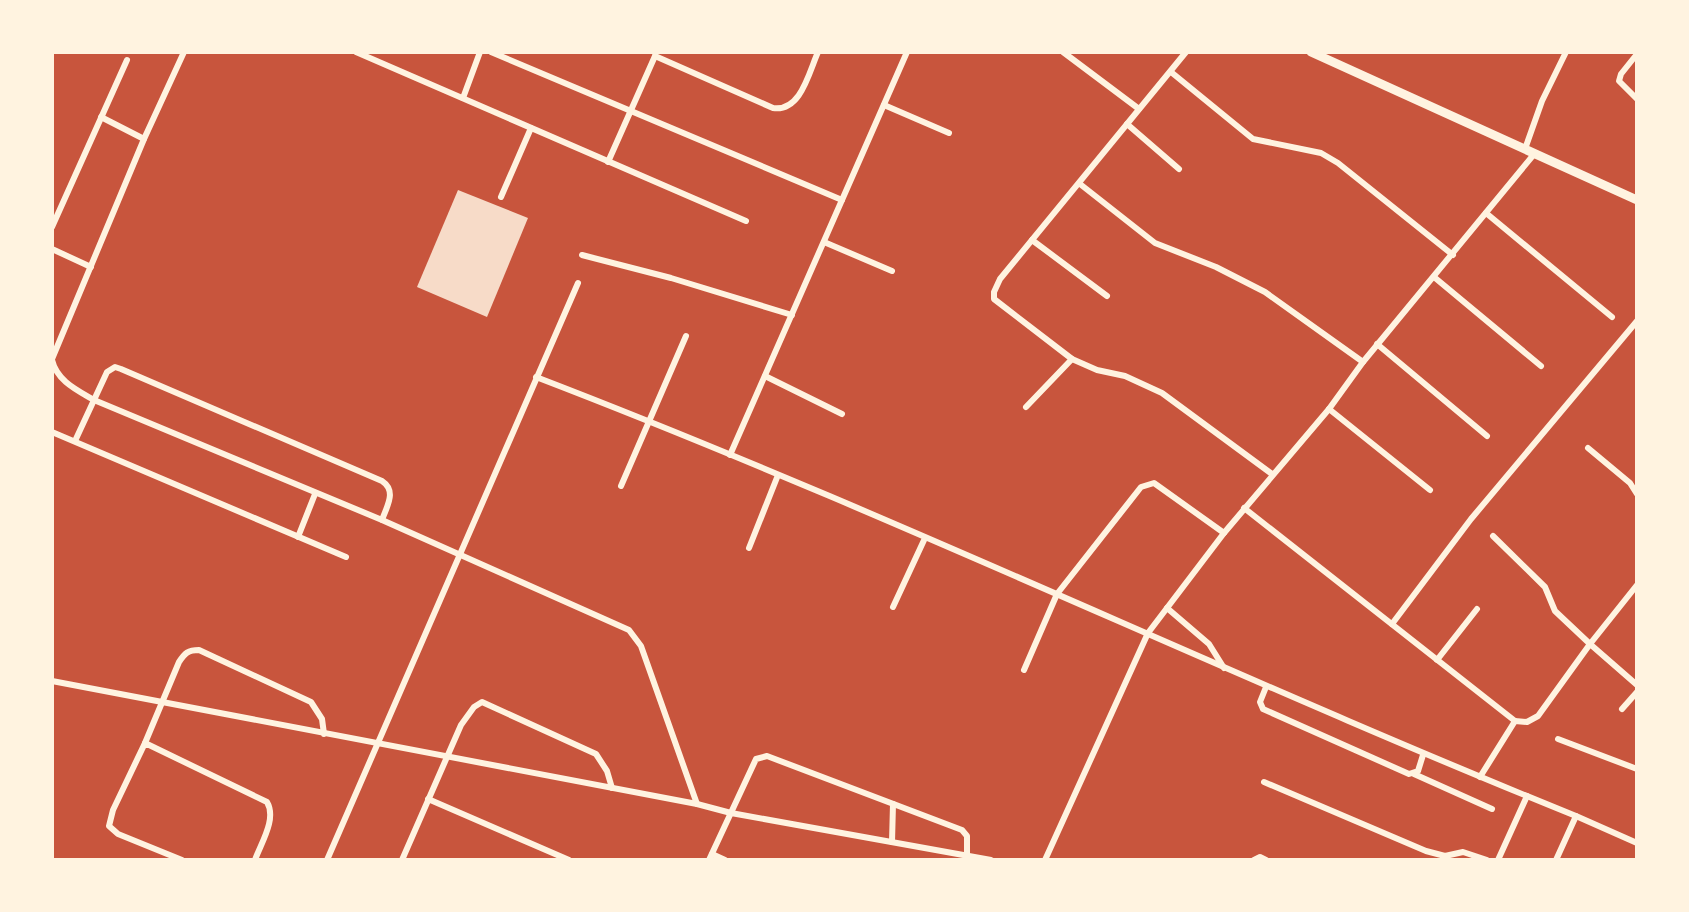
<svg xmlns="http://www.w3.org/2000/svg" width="1689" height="912" font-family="Overpass,sans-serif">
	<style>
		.building { fill: #f7dbc8 }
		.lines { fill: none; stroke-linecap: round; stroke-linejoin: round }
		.minor { stroke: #fff3e0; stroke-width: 6 }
		.secondary { stroke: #fff3e0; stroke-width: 9 }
	</style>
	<rect width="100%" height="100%" fill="#c8553d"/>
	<path class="building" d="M458,190l70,28 -41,99 -70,-30z"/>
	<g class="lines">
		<g class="minor">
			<path d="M356,52l390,169"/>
			<path d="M491,52l351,148"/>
			<path d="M1063,52l76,57"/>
			<path d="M1186,52l-186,227 -6,13v7l78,60 25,11 28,6 37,17 110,81"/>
			<path d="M1637,54l-16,20 -2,7 18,18"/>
			<path d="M655,56l118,52c28,4 36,-36 45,-56"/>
			<path d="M1171,72l82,67 68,14 17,10 115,92"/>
			<path d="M463,98l17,-46"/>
			<path d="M884,105l65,28"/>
			<path d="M101,117l43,22"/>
			<path d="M1127,124l52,45"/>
			<path d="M1525,149l17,-48 24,-49"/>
			<path d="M608,162l47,-106"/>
			<path d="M1080,184l75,59 61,24 49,25 98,70"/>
			<path d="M501,197l30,-69"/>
			<path d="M1486,213l126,104"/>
			<path d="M52,227l75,-167"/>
			<path d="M1032,240l75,56"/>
			<path d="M824,242l68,29"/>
			<path d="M52,249l39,18"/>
			<path d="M582,255l89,23 121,37"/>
			<path d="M1434,277l107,89"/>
			<path d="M1377,344l110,92"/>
			<path d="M52,359l92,-220 40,-87"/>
			<path d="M52,360c5,21 25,30 42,40l288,120 247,110 12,16 56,158"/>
			<path d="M765,376l77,38"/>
			<path d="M536,377c352,135 691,298 1040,439l-20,44"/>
			<path d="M1026,407l46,-48"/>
			<path d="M1329,409l101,81"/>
			<path d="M52,432l294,125"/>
			<path d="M75,441l32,-69 8,-5 6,2 261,112c15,10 5,25 0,39"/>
			<path d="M1588,448l42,35 7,11"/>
			<path d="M730,455l177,-403"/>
			<path d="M621,486l65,-150"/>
			<path d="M1244,508l271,213 -35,56"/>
			<path d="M1493,536l52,51 10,24 35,33 47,-59"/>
			<path d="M298,537l17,-43"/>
			<path d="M749,548l29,-73"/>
			<path d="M893,607l32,-69"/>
			<path d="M1167,608l42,36 15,24"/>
			<path d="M1392,624l79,-105 166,-198"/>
			<path d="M1437,660l40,-51"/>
			<path d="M1024,670l33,-76 84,-107 13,-4 70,50"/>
			<path d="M52,681l645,123 34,9 260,47"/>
			<path d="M1266,687l-6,15 3,7 146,65 9,-3 5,-16"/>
			<path d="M1622,709l15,-17"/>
			<path d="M1515,721l12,1 11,-6 52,-72 47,41"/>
			<path d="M1558,739l79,30"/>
			<path d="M145,743l34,-81c6,-9 9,-12 20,-12l112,52 11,17 2,15"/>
			<path d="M1414,774l78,35"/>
			<path d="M1264,782l162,69 19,5 18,-4 24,8"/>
			<path d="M428,799l141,61"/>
			<path d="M1576,816l61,27"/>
			<path d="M892,842l1,-38"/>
			<path d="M712,854l13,6"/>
			<path d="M182,860l-64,-26 -9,-8 4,-16 32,-67 122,59c10,17 -6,41 -12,58"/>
			<path d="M327,860l251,-577"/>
			<path d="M402,860l59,-135 13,-18 8,-5 114,52 11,17 5,17"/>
			<path d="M709,860l47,-101 11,-3 195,74 5,6v20"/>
			<path d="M1045,860l103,-227 76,-100 105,-124 34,-47 172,-209"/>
			<path d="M1254,860l6,-3 6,3"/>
			<path d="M1498,860l29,-64"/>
		</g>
		<path class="secondary" d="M1311,52l326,148"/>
	</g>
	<rect width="1689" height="912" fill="none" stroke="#fff3e0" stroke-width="108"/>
</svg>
